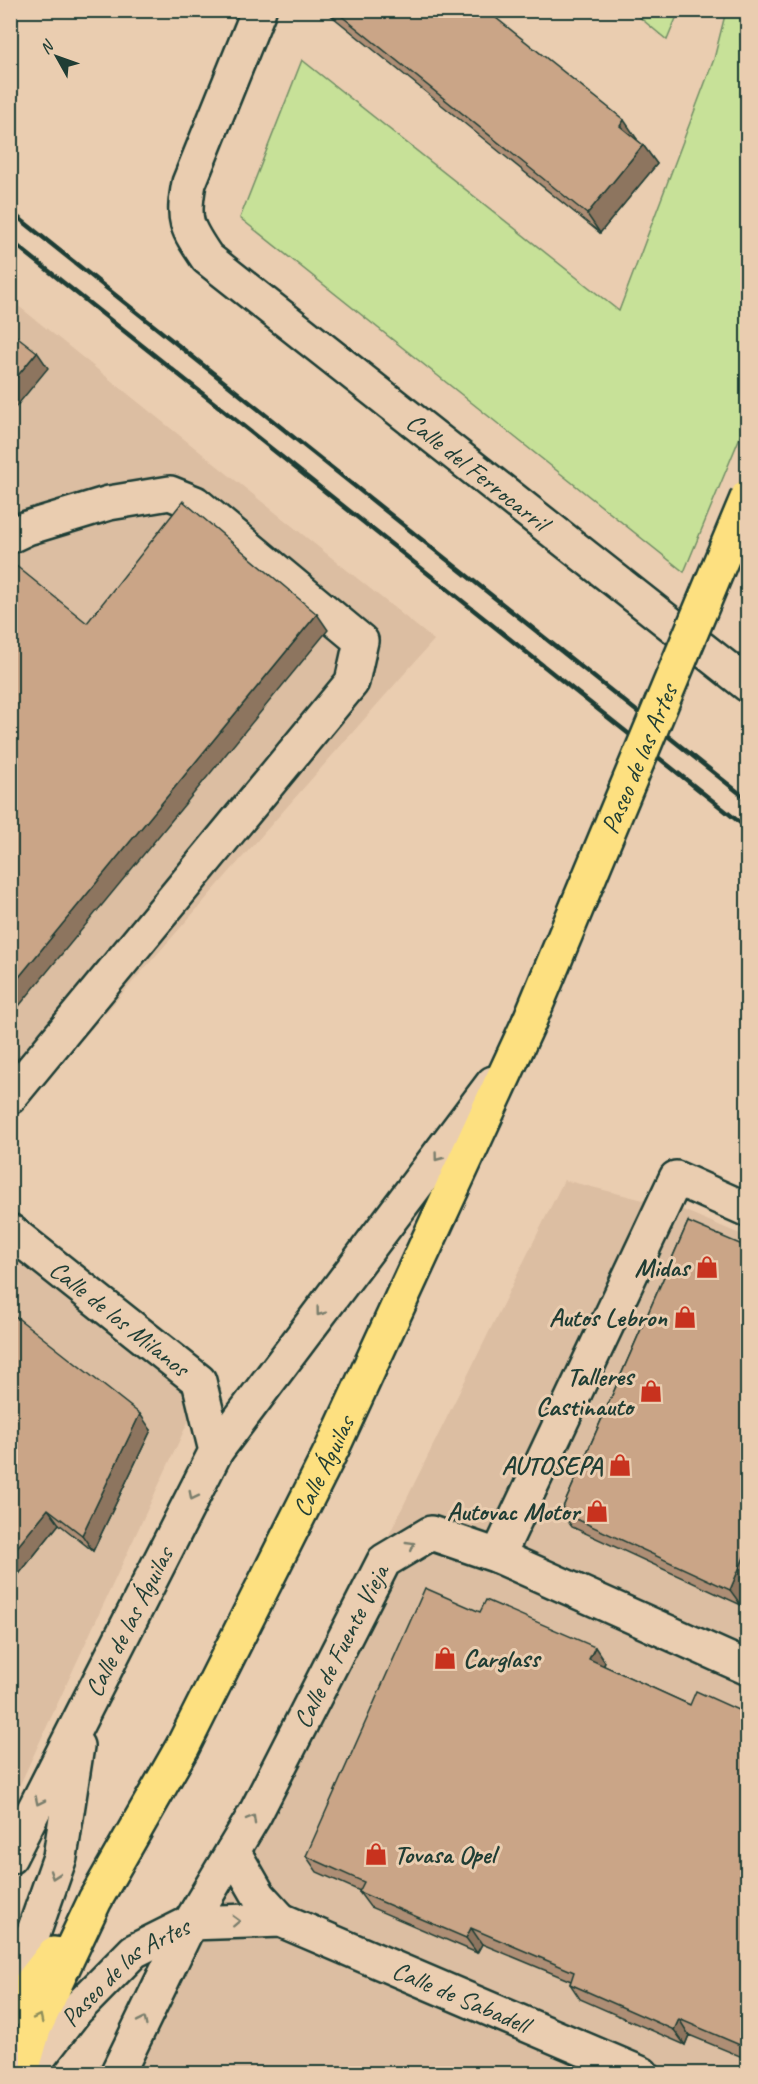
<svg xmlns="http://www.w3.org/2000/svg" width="758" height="2084" font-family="Caveat,sans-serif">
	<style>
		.built { fill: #dcbea2 }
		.green { fill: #c7e198; stroke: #738f66; stroke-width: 1.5 }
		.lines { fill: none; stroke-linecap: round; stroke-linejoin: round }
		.minor-casing { stroke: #1f3d34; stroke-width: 38 }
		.major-casing { stroke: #1f3d34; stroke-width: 38 }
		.minor { stroke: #eacdb0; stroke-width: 33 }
		.major { stroke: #fde080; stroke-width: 33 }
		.rail { stroke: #1f3d34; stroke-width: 4.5 }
		.major-bridge-casing { stroke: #1f3d34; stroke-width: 38; stroke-linecap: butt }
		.major-bridge { stroke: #fde080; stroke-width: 33 }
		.wall { fill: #ae8e74; stroke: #1f3d34; stroke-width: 1.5 }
		.shaded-wall { fill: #8d745e; stroke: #1f3d34; stroke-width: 1.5 }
		.building { fill: #caa587; stroke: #1f3d34; stroke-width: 1.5 }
		.oneway { stroke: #7a7e6c }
		.oneway2 { stroke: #8e8e5a }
		.labels { text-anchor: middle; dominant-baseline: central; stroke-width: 6; stroke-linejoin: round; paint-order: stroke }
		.street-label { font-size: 26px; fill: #1f3d34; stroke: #eacdb0 }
		.poi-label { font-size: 26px; font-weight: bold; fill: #1f3d34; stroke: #eacdb0; text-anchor: end }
	</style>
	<rect width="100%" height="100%" fill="#eacdb0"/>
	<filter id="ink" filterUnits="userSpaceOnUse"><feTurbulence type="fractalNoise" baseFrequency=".0167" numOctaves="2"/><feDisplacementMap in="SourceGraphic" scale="12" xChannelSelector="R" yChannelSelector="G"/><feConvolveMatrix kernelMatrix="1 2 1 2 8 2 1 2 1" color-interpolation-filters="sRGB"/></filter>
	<g filter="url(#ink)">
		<g class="built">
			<path d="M11,300l423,340 -423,480z"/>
			<path d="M564,1180l119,30 64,27v836l-624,1z"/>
			<path d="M11,1241l189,155 -189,408z"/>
		</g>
		<g class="green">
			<path d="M632,11h47l-12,29z"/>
			<path d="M726,11h21v409l-63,152 -444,-354 62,-158 317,251 95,-252z"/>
		</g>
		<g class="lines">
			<g class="minor-casing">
				<g id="minor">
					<path id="s1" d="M259,10l-70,173c-7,38 -3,44 18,75l541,427"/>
					<path d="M10,536l17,-8 82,-25 61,-10 25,10 166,138 -9,41 -342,415"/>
					<path id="s2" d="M10,1231l189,150 17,70 -206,406"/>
					<path d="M216,1451l277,-368"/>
					<path d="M498,1556l178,-378 72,32"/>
					<path d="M233,1851l26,45 22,24"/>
					<path d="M10,2000l50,-143 17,-111"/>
					<path id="s3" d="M26,2074l49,-63 59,-60 56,-28 91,-3 361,154"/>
					<path id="s4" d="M117,2074l73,-151 65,-109 129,-253 47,-28 67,23 250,112"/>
				</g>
			</g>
			<g class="major-casing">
				<g id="major">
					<path d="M10,2010l44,-56"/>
					<path id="s5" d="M21,2074l13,-45 61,-129 88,-154 149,-297 197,-427"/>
				</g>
			</g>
			<use href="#minor" class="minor"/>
			<use href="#major" class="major"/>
			<g class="rail">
				<path d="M10,211l738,589"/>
				<path d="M10,240l738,589"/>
			</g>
			<g class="major-bridge-casing">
				<g id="major-bridge">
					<path id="s6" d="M529,1022l219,-526"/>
				</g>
			</g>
			<use href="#major-bridge" class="major-bridge"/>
		</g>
		<g class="wall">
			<path d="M326,10h160l151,129v1l6,5 14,19 -57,69 -272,-220z"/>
			<path d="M688,1222l53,383 -169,-78 -11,-15z"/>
			<path d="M10,1312l141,118 -58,121 -34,-27 -40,50 -9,-6z"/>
			<path d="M480,1612l125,50 -1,4 86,39 57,9v345l-58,-24 -4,10 -105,-46 -10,-15 1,-3 -89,-37 -5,9 -107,-46 -11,-15 1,-1 -43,-19 -11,-16z"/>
		</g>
		<g class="shaded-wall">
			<path d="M624,120l13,19 -4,6 -13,-19z"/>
			<path d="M643,145l14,19 -57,69 -13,-19z"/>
			<path d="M37,352l11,16 -38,46v-29z"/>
			<path d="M317,614l11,16 -318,387v-29z"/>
			<path d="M140,1414l11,16 -58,121 -11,-16z"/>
			<path d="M48,1509l11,15 -40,50 -9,-12v-6z"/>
			<path d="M747,1550v40l-6,15 -11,-15z"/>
			<path d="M595,1647l10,15 -5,13 -11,-16z"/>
			<path d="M471,1928l11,16 -5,9 -11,-15z"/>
			<path d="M679,2019l10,16 -4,10 -11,-15z"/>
		</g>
		<g class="building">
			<path d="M334,10h152l138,110 -4,6 23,19 -56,69z"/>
			<path d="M10,331l27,21 -27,33z"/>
			<path d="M183,501l134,113 -307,374v-427l77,62z"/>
			<path d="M688,1222l59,25v303l-17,40 -169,-78z"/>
			<path d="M10,1312l130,102 -58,121 -34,-26 -38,47z"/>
			<path d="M425,1588l55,24 6,-12 109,47 -6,12 101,46 6,-14 51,23v334l-68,-29 -5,11 -104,-46 4,-12 -103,-44 -5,10 -107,-46 5,-10 -58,-26z"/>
		</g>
		<defs><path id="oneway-chevron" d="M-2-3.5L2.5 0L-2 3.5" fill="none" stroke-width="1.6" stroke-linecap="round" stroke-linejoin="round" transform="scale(1.5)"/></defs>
		<g class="oneway">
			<use href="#oneway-chevron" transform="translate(438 1157) rotate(127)"/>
			<use href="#oneway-chevron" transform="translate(320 1312) rotate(127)"/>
			<use href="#oneway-chevron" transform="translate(193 1496) rotate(117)"/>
			<use href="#oneway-chevron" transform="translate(411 1545) rotate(-31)"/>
			<use href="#oneway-chevron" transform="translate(39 1801) rotate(116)"/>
			<use href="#oneway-chevron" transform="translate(252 1819) rotate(-60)"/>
			<use href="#oneway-chevron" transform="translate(54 1875) rotate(109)"/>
			<use href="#oneway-chevron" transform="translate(236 1921) rotate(-2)"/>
			<use href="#oneway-chevron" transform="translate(143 2021) rotate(-64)"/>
		</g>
		<use class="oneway2" href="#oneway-chevron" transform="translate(39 2018) rotate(-64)"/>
	</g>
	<defs>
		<g id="shop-bare" transform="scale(1.8)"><path d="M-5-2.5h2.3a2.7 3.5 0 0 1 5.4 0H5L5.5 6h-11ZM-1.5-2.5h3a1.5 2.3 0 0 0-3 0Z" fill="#c8321e" stroke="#eacdb0" stroke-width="2.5" paint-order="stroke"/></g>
	</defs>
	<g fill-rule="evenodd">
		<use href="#shop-bare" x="707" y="1267"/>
		<use href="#shop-bare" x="685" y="1317"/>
		<use href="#shop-bare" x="651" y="1391"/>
		<use href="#shop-bare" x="620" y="1465"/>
		<use href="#shop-bare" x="597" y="1511"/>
		<use href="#shop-bare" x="445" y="1658"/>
		<use href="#shop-bare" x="376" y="1854"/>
	</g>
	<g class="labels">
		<g class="street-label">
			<text stroke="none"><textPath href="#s1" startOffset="612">Calle del Ferrocarril</textPath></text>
			<text stroke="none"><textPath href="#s6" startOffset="285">Paseo de las Artes</textPath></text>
			<text stroke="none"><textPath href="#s2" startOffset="140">Calle de los Milanos</textPath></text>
			<text stroke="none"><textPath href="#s5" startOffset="680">Calle Águilas</textPath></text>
			<text transform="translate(129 1622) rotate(-63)">Calle de las Águilas</text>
			<text stroke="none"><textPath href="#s4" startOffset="483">Calle de Fuente Vieja</textPath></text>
			<text stroke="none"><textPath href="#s3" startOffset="144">Paseo de las Artes</textPath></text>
			<text stroke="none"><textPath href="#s3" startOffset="513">Calle de Sabadell</textPath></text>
		</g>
		<g class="poi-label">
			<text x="689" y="1267">Midas</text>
			<text x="667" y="1317">Autos Lebron</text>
			<text x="633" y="1376">Talleres<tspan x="633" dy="30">Castinauto</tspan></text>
			<text x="602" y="1465">AUTOSEPA</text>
			<text x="579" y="1511">Autovac Motor</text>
			<text x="463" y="1658" text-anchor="start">Carglass</text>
			<text x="394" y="1854" text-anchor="start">Tovasa Opel</text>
		</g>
	</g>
	<rect width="758" height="2084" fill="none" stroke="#eacdb0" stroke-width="36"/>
	<rect x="18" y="18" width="722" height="2048" fill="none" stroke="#1f3d34" stroke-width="2" filter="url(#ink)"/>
	<g transform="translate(57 57) rotate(310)" stroke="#eacdb0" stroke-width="4.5" paint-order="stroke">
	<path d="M0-4.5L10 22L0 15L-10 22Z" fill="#1f3d34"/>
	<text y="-9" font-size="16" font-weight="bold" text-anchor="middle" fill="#1f3d34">N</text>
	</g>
</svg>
